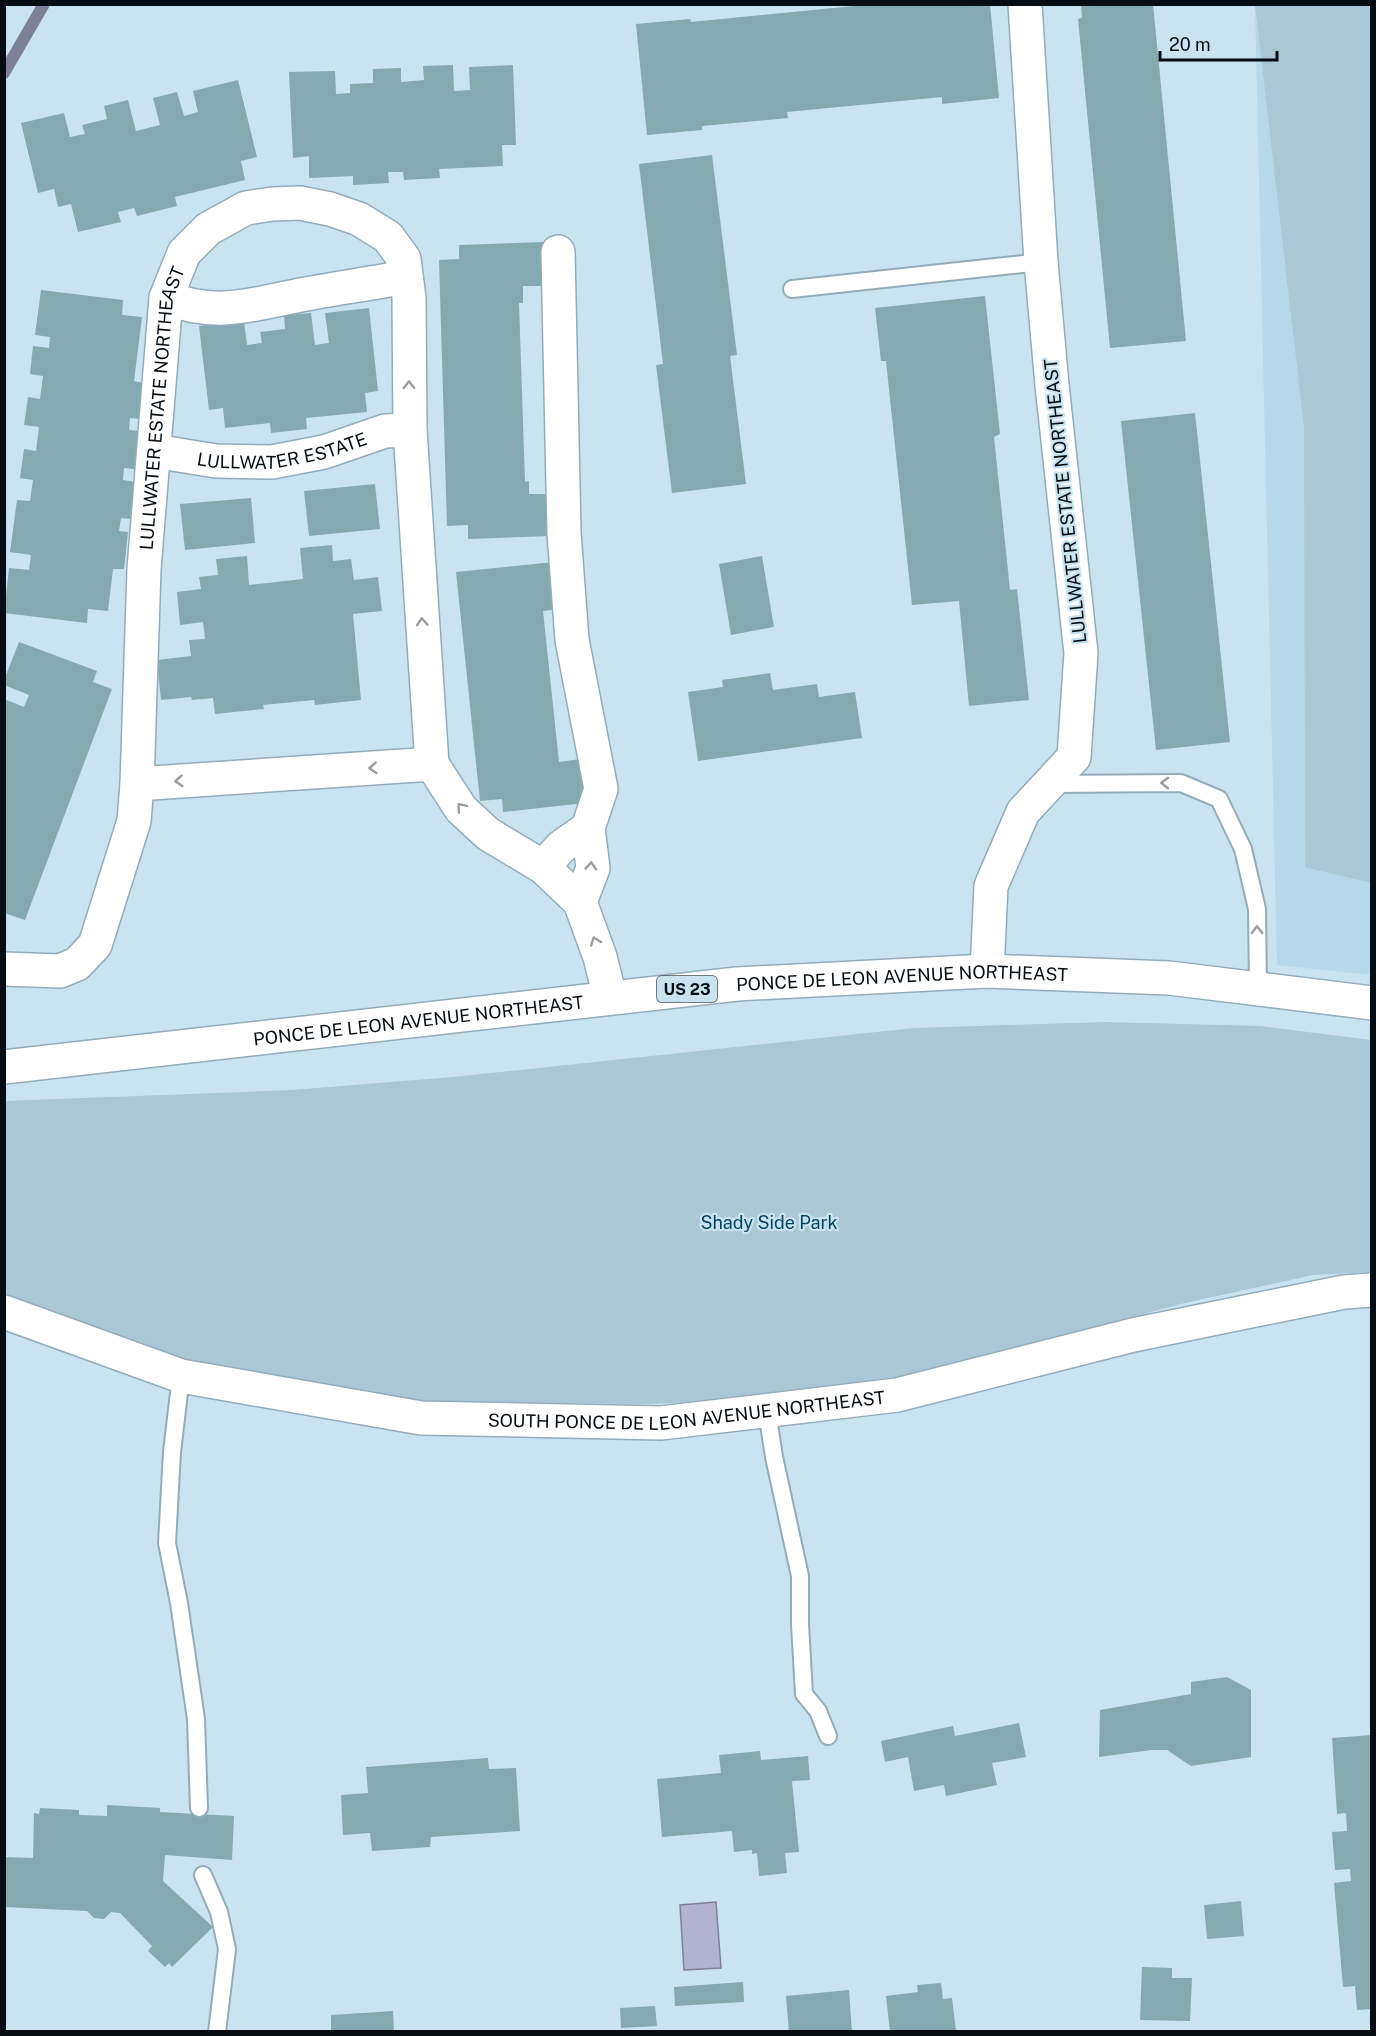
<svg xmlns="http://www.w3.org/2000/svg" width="1376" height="2036" font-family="'Public Sans',sans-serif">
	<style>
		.built { fill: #b6d8ea }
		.green { fill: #aac7d6 }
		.water { fill: #b1b3d1; stroke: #7d8198; stroke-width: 1.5 }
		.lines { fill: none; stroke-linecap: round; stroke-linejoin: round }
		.stream { stroke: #7d8198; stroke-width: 12 }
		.building { fill: #84aaaf }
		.lane-casing { stroke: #93acb9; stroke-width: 20 }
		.street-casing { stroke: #93acb9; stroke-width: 36 }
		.highway-casing { stroke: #93acb9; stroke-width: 36 }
		.lane { stroke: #fff; stroke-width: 16 }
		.street { stroke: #fff; stroke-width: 33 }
		.highway { stroke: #fff; stroke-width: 33 }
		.oneway { stroke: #9b9ea0 }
		.labels { text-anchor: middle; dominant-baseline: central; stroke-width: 4.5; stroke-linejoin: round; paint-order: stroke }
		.shield { fill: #c9e3f1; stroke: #404d55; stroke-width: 1.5 }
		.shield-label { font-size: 16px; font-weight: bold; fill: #050d12 }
		.street-label { font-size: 18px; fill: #050d12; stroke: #c9e3f1 }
		.park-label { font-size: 18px; fill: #03455e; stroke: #c9e3f1 }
	</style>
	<rect width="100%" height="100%" fill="#c9e3f1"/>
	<path class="built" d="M1255,5h116v970l-94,-10z"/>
	<g class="green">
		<path d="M1255,5h116v878l-66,-16 -1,-440z"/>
		<path d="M1106,1022l154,4 111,14v232l-58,3 -128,28 -287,77 -110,19 -141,5 -240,-3 -238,-41 -164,-55 -1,-204 288,-11 161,-13 461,-49z"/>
	</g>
	<path class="water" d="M716,1902l5,66 -37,2 -4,-65z"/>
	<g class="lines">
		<path class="stream" d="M4,73l40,-69"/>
	</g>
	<g class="building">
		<path d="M874,4h116l9,94 -57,6v-7l-155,15 1,6 -86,8v4l-55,5 -11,-111 54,-5 1,3z"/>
		<path d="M1081,4h72l33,337 -76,7 -32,-329 4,-1z"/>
		<path d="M453,65l1,26 16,-1 -1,-23 44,-2 3,80h-14l1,21 -64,3 1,9 -36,2 -1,-8h-15l1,11 -36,2v-9l-44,2v-22l-16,2 -4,-86 46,-1 1,23 14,-1v-9l23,-1v-14l28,-1v14l23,-2 -1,-14z"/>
		<path d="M238,80l19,77 -16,4 4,19 -70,17 2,9 -40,10 -3,-8 -16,4 3,10 -43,10 -7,-28 -13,3 -4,-18 -16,4 -17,-70 43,-10 6,24 15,-3 -3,-9 25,-6 -3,-13 24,-6 8,31 24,-6 -7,-27 24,-6 7,24 14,-4 -5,-21z"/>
		<path d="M712,155l25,200 -7,1 16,128 -74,9 -16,-128 7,-1 -24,-200z"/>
		<path d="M543,242l1,44h-21v17h-4l6,179 4,-1v13h21l1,42 -83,3v-14l-21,1 -8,-266 20,-1v-14z"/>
		<path d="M41,290l82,10 -1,15 20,2 -8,64 10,2 -4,36 -10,-1 -1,12 10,1 -5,38 -10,-1 -1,12 12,2 -4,37 -10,-1 -2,13 9,1 -4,37h-11l-5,42 -20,-2 -1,14 -83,-10 5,-45 20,2 2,-15 -21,-3 7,-52 13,1 3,-21 -13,-2 4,-29 12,2 3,-24 -15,-2 4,-28 12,2 3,-23 -13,-2 3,-28 16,2 1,-11 -15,-2z"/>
		<path d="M985,296l15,138 -6,3 16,153 7,-1 12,111 -60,6 -10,-105 -47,4 -26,-244h-5l-6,-53z"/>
		<path d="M369,308l9,83 -13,2 2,19 -61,6 1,11 -36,4 -1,-10 -45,5 -2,-20 -14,2 -10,-84 45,-5 3,24 15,-2 -2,-11 25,-3 -1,-14 27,-2 4,32 14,-2 -4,-30z"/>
		<path d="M1195,413l35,329 -74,8 -35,-329z"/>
		<path d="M375,484l5,45 -71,7 -5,-45z"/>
		<path d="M251,498l4,45 -70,7 -5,-46z"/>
		<path d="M332,545l1,16 18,-2 3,21 24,-3 4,34 -29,3 8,86 -46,5 -1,-5 -51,5 1,4 -49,5 -2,-16 -21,2 -1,-3 -30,3 -4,-40 34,-4 -2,-16 16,-1 -2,-17 -23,3 -3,-33 24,-3 -2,-12 19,-2 -2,-16 31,-3 2,29 54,-6 -3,-31z"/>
		<path d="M762,556l12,71 -43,8 -12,-71z"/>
		<path d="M554,562l5,47 -16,2 16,151 21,-3 5,44 -82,9 -1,-13 -22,2 -24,-229z"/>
		<path d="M19,642l78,29 -4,11 19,7 -87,231 -21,-7v-214l20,8 5,-12 -25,-10v-5z"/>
		<path d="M770,673l3,17 44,-6 2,13 36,-5 7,46 -164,23 -10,-69 35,-5 -1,-7z"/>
		<path d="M1227,1677l24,13v67l-60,9 -24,-16h-16l-52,7 1,-47 91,-16v-12z"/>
		<path d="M1019,1723l7,34 -34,6 5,22 -51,11 -2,-11 -30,6 -6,-34 -23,5 -4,-21 72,-15 2,10z"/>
		<path d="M1372,1735v274l-15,1 -2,-24 -12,1 -9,-104 17,-2 -1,-12 -15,1 -3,-38 15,-1 -1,-18 -9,1 -5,-76z"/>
		<path d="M760,1751l1,9 47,-4 2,24 -18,1 7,71 -14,1 2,20 -28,3 -2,-23 -5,1v-4l-18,2 -2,-21 -70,6 -5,-58 64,-6 -2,-18z"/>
		<path d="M488,1758l1,11 27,-1 4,63 -89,6 -1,10 -58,4 -2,-18 -27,2 -2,-40 27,-2 -2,-26z"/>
		<path d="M107,1805l53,3v4l74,4 -2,44 -67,-5 -2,26 50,46 -41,40 -3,-4 -4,4 -17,-16 4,-5 -32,-33 -9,-1 -7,7 -10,-1 -7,-7 -83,-4v-50l29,1 1,-45 5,1 1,-6 39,2v5l28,1z"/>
		<path d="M1241,1901l3,35 -37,3 -3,-34z"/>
		<path d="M1142,1967l30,1v10h20l-2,43 -50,-1z"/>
		<path d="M743,1982l1,20 -69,4 -1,-19z"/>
		<path d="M941,1983l2,16 9,-1 4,33 -66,1 -4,-36 32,-4 -1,-7z"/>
		<path d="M849,1990l3,42h-63l-3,-36z"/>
		<path d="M655,2006l2,20 -36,2 -1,-20z"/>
		<path d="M393,2011l1,21h-63v-17z"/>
	</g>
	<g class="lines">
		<g class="lane-casing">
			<g id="lane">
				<path d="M792,289l249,-27"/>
				<path d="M1050,784l131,-1 38,16 24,50 14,60 1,79"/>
				<path d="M181,1376l-9,76 -5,91 12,60 17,116 3,89"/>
				<path d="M767,1411l7,46 26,119v48l4,70 14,17 10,25"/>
				<path d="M203,1875l16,37 8,37 -10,83"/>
			</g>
		</g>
		<g class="street-casing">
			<g id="street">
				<path d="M558,252l6,281 8,107 29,149 -13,39 5,40 -13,34"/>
				<path d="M166,298c54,20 86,6 140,-4 33,-6 67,-11 100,-17"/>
				<path id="s1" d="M154,451l62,10 56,1 52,-10 61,-21 25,-1"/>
				<path d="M137,784l295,-20"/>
				<path d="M543,867l18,-20 27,-19"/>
				<path id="s2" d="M4,969l56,2 17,-7 18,-19 39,-124 3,-37 7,-215 22,-271 18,-45 24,-24 38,-21 26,-4 28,-1 30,6 29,10 29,18 16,22 5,39 1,132 22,334 29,45 27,25 55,33 37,35 20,55 10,40"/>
				<path d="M987,971l4,-85 32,-74 51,-55 7,-104 -29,-268 -11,-123 -16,-258"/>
				<path id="s3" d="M4,1312l177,64 240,42 240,5 236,-28 236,-60 211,-43 28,-2"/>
			</g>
		</g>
		<g class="highway-casing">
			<g id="highway">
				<path id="s4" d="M4,1067l733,-83 250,-13 182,7 203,25"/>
			</g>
		</g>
		<use href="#lane" class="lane"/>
		<use href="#street" class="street"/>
		<use href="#highway" class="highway"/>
	</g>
	<defs><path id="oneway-chevron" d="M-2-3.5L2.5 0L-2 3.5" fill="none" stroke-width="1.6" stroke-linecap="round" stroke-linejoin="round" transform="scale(1.5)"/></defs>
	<g class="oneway">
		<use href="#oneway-chevron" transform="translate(409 385) rotate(-90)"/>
		<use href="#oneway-chevron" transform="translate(422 622) rotate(-94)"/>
		<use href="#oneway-chevron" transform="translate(373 768) rotate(176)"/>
		<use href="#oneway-chevron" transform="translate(179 781) rotate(176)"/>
		<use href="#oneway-chevron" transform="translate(1165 783) rotate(180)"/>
		<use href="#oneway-chevron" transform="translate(461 807) rotate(-130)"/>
		<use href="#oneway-chevron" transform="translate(591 866) rotate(-86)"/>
		<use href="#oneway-chevron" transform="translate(1257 930) rotate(-91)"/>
		<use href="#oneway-chevron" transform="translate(595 941) rotate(-110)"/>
	</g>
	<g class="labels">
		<rect class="shield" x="657" y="976" width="60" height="26" rx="4.5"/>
		<g class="shield-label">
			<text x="687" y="989">US 23</text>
		</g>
		<g class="street-label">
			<text stroke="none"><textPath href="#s2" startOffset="645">LULLWATER ESTATE NORTHEAST</textPath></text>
			<text stroke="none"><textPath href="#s1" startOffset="130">LULLWATER ESTATE</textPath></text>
			<text transform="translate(1065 501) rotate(-96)">LULLWATER ESTATE NORTHEAST</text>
			<text stroke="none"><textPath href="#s4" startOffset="903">PONCE DE LEON AVENUE NORTHEAST</textPath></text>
			<text stroke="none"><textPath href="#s4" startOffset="417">PONCE DE LEON AVENUE NORTHEAST</textPath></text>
			<text stroke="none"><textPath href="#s3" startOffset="698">SOUTH PONCE DE LEON AVENUE NORTHEAST</textPath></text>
		</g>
		<g class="park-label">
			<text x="769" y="1222">Shady Side Park</text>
		</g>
	</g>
	<rect width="1376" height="2036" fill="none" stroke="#050d12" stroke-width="12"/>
	<path d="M1160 51v9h117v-9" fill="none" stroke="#050d12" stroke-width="3"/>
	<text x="1169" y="51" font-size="18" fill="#050d12" stroke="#c9e3f1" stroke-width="4.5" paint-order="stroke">20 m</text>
</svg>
